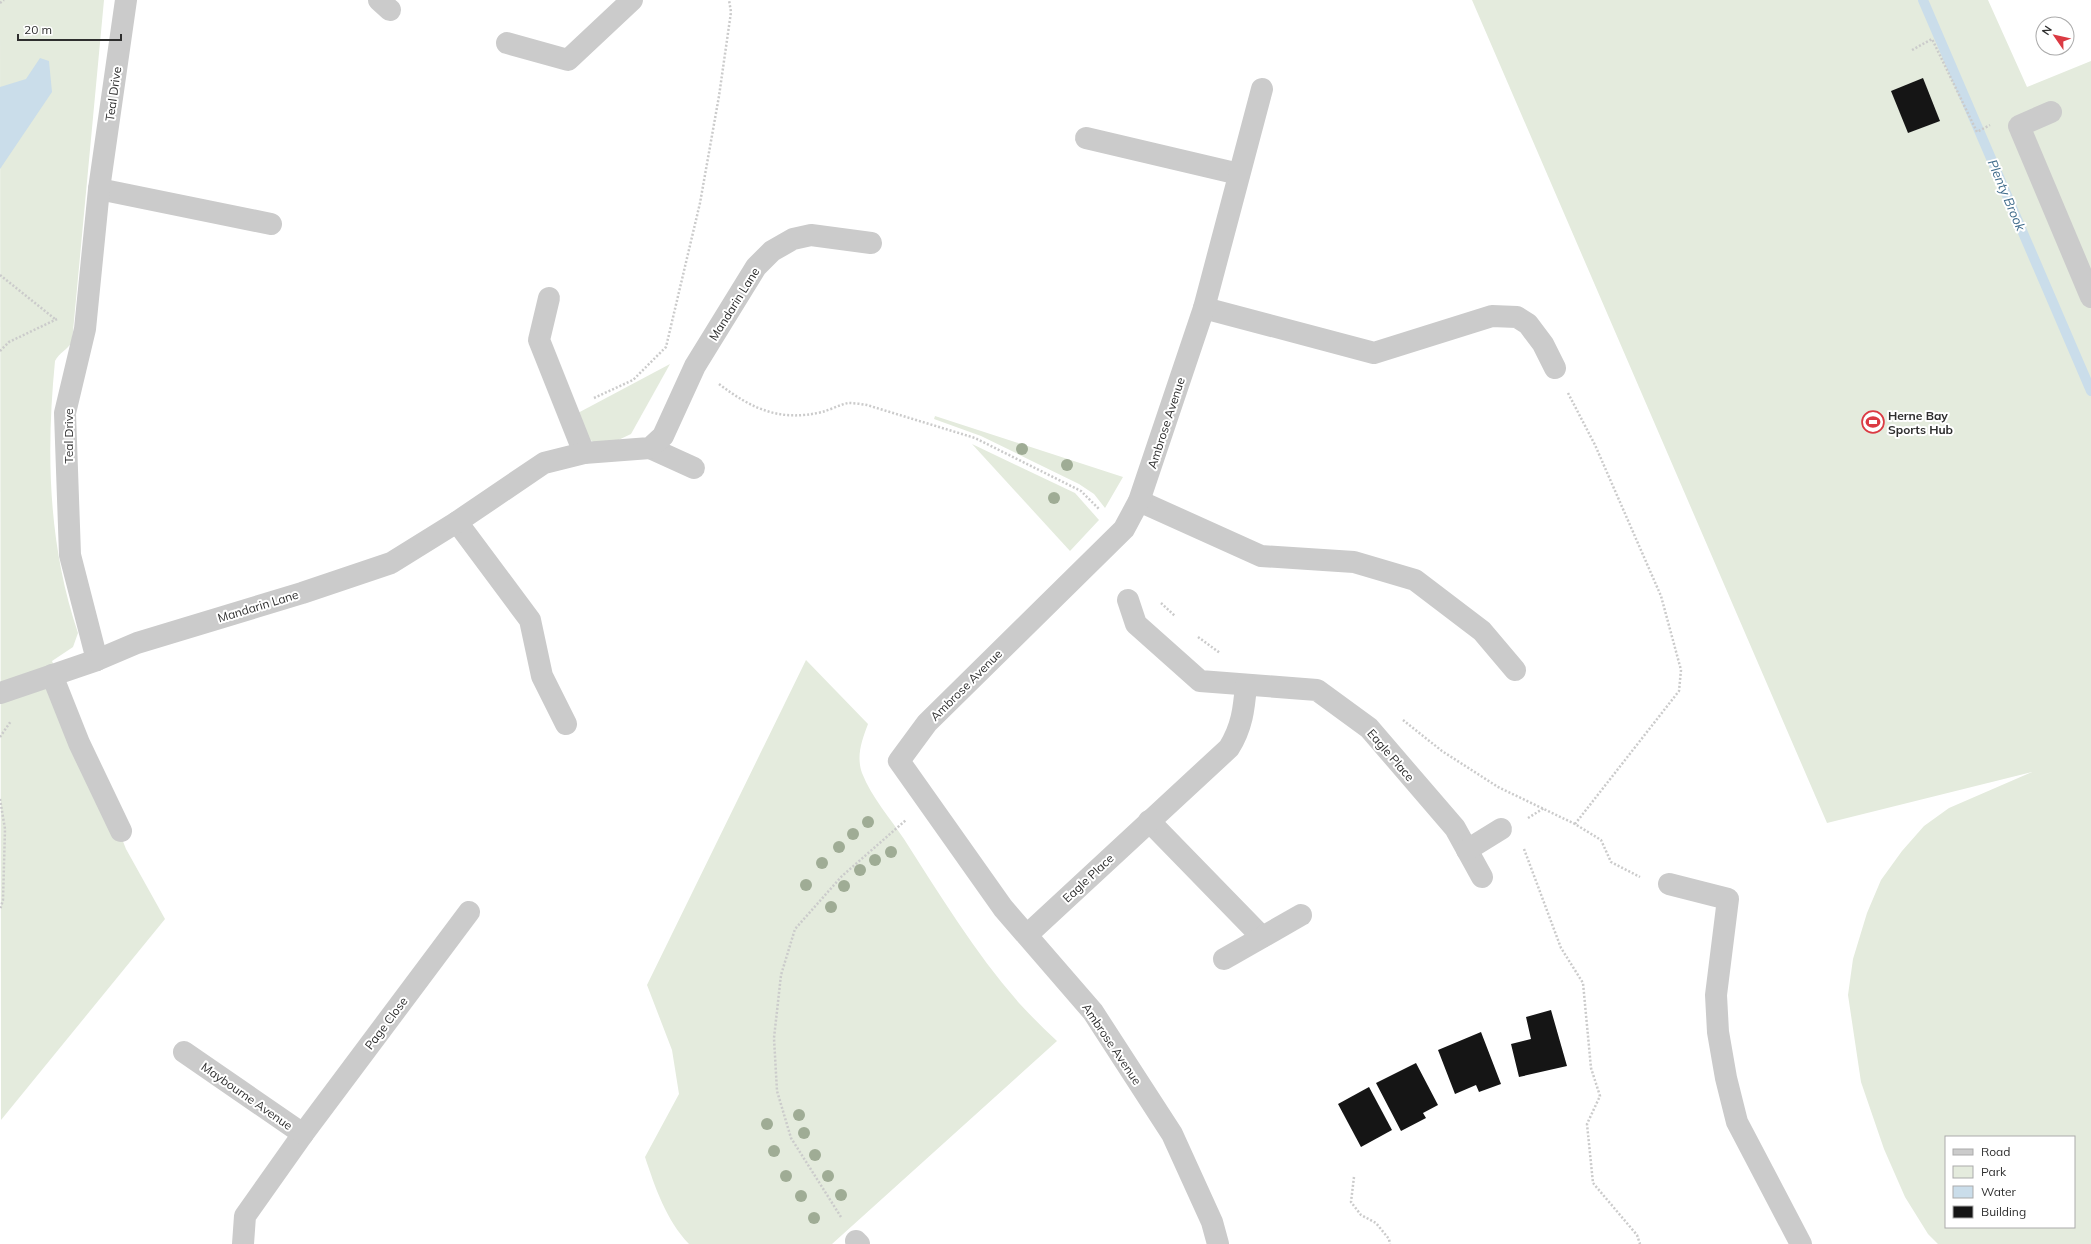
<svg xmlns="http://www.w3.org/2000/svg" width="2091" height="1244" font-family="Mulish,sans-serif">
	<style>
		.green { fill: #e4ebdd; fill-rule: evenodd }
		.water { fill: #caddea }
		.lines { fill: none; stroke-linecap: round; stroke-linejoin: round }
		.stream { stroke: #caddea; stroke-width: 10 }
		.building { fill: #151515 }
		.path { stroke: #cbcbcb; stroke-width: 2.5; stroke-dasharray: 2 2; stroke-linecap: butt }
		.minor { stroke: #cbcbcb; stroke-width: 22 }
		.tree { fill: #9fac95 }
		.labels { text-anchor: middle; dominant-baseline: central; stroke-width: 4; stroke-linejoin: round; paint-order: stroke }
		.street-label { font-size: 12px; fill: #2e2e2e; stroke: #fff }
		.poi-label { font-size: 12px; font-weight: bold; fill: #2e2e2e; stroke: #fff; text-anchor: start }
		.water-label { font-size: 13px; font-style: italic; fill: #416d8c; stroke: #fff }
	</style>
	<rect width="100%" height="100%" fill="#fff"/>
	<g class="green">
		<path d="M0,0h104l-32,342c-5,8 -13,11 -17,19 -9,92 -7,183 23,272l-5,14 -21,14 74,188 39,70 -164,201z"/>
		<path d="M1472,0h516l39,87 64,-26v1183h-153l-10,-10 -23,-37 -21,-48 -23,-67 -13,-87 5,-36 14,-46 14,-33 21,-29 22,-25 25,-18 83,-36 -205,51zM1946,1137h128v90h-128z"/>
		<path d="M670,364l-39,70 -19,9 -13,2 -14,-8 -9,-23z"/>
		<path d="M935,416l188,61 -18,31 -11,-14 -15,-10 -98,-48 -47,-17z"/>
		<path d="M972,444l103,49 24,27 -29,31z"/>
		<path d="M806,660l62,64c-6,16 -12,32 -6,49 10,25 28,45 42,66 36,56 71,114 115,164 12,13 25,26 38,38l-225,203h-143c-23,-24 -34,-57 -44,-87l34,-63 -7,-44 -25,-65z"/>
	</g>
	<path class="water" d="M40,58l9,3 3,31 -52,77v-82l26,-8z"/>
	<g class="lines">
		<path class="stream" d="M1923,0l168,391"/>
	</g>
	<g class="building">
		<path d="M1923,78l17,43 -32,12 -17,-42z"/>
		<path d="M1551,1010l16,56 -48,11 -8,-33 20,-5 -5,-22z"/>
		<path d="M1481,1032l20,52 -22,8 -3,-7 -21,9 -17,-44z"/>
		<path d="M1416,1063l22,42 -15,8 3,5 -25,13 -25,-48z"/>
		<path d="M1369,1087l23,43 -31,17 -23,-43z"/>
	</g>
	<g class="lines">
		<g class="path">
			<path d="M0,3l4,-3"/>
			<path d="M1912,50l20,-11 45,93 13,-7"/>
			<path d="M0,275l55,44"/>
			<path d="M0,351l9,-9 48,-23"/>
			<path d="M719,384c33,25 61,38 103,28 8,-2 17,-7 26,-9 6,0 13,1 19,2l108,33 106,53 19,19"/>
			<path d="M1568,393l27,52 66,151 20,74 -2,21 -104,133"/>
			<path d="M594,398l39,-18 33,-33 34,-144 19,-107 12,-84 -2,-12"/>
			<path d="M1161,603l14,13"/>
			<path d="M1198,637l22,16"/>
			<path d="M1403,720l39,31 56,36 77,37 26,16 10,22 29,15"/>
			<path d="M0,737l11,-16"/>
			<path d="M0,799l5,30 -2,71 -3,10"/>
			<path d="M1528,818l16,-10"/>
			<path d="M1524,849l37,99 22,35 8,85 9,28 -13,28 6,59 44,52 3,9"/>
			<path d="M1354,1177l-3,25 10,13 15,8 13,16 1,5"/>
			<path d="M841,1217l-50,-79 -14,-47 -3,-53 7,-63 14,-46 47,-53 64,-56"/>
		</g>
		<g class="minor">
			<path d="M379,0l11,10"/>
			<path d="M507,43l61,17 64,-60"/>
			<path d="M2051,112l-32,14 72,171"/>
			<path d="M1086,138l153,36"/>
			<path d="M99,189l172,35"/>
			<path d="M549,298l-10,42 45,113"/>
			<path d="M1204,308l170,45 118,-37 25,1 11,7 15,20 12,24"/>
			<path d="M650,448l44,20"/>
			<path d="M1139,501l122,55 93,6 61,18 67,51 33,39"/>
			<path d="M457,522l73,98 12,56 24,48"/>
			<path d="M1128,600l8,24 64,57 117,9 52,38 86,100 27,49"/>
			<path d="M97,660l-27,-105 -5,-142 20,-84 14,-140 27,-189"/>
			<path d="M52,675l27,68 42,88"/>
			<path d="M0,693l97,-33 40,-17 165,-50 89,-30 66,-41 87,-59 40,-10 66,-5 13,-12 32,-70 61,-99 16,-16 21,-12 18,-4 60,8"/>
			<path d="M1149,821l113,116"/>
			<path d="M1467,850l34,-21"/>
			<path d="M1669,884l59,15 -12,96 2,37 8,46 11,44 64,122"/>
			<path d="M1027,935l202,-187c13,-21 15,-39 17,-63"/>
			<path d="M1224,959l77,-44"/>
			<path d="M184,1052l119,82 -58,82 -2,28"/>
			<path d="M303,1134l166,-222"/>
			<path d="M856,1241l3,3"/>
			<path d="M1218,1244l-6,-22 -40,-88 -79,-122 -90,-104 -104,-147 28,-38 197,-194 15,-28 65,-193 58,-219"/>
		</g>
	</g>
	<g class="tree">
		<circle cx="1022" cy="449" r="6"/>
		<circle cx="1067" cy="465" r="6"/>
		<circle cx="1054" cy="498" r="6"/>
		<circle cx="868" cy="822" r="6"/>
		<circle cx="853" cy="834" r="6"/>
		<circle cx="839" cy="847" r="6"/>
		<circle cx="891" cy="852" r="6"/>
		<circle cx="875" cy="860" r="6"/>
		<circle cx="822" cy="863" r="6"/>
		<circle cx="860" cy="870" r="6"/>
		<circle cx="806" cy="885" r="6"/>
		<circle cx="844" cy="886" r="6"/>
		<circle cx="831" cy="907" r="6"/>
		<circle cx="799" cy="1115" r="6"/>
		<circle cx="767" cy="1124" r="6"/>
		<circle cx="804" cy="1133" r="6"/>
		<circle cx="774" cy="1151" r="6"/>
		<circle cx="815" cy="1155" r="6"/>
		<circle cx="786" cy="1176" r="6"/>
		<circle cx="828" cy="1176" r="6"/>
		<circle cx="841" cy="1195" r="6"/>
		<circle cx="801" cy="1196" r="6"/>
		<circle cx="814" cy="1218" r="6"/>
	</g>
	<defs>
		<g id="stadium-ring" transform="scale(1.15)"><circle r="9.5" fill="#fff" stroke="#db3a43" stroke-width="1.5"/><path d="M0-5a6.5 5 0 1 0 0 10a6.5 5 0 1 0 0-10ZM-3.5-1.8h7v3.6h-7Z" fill="#db3a43"/></g>
	</defs>
	<g fill-rule="evenodd">
		<use href="#stadium-ring" x="1873" y="422"/>
	</g>
	<g class="labels">
		<g class="street-label">
			<text transform="translate(113 94) rotate(-82)">Teal Drive</text>
			<text transform="translate(734 304) rotate(-58)">Mandarin Lane</text>
			<text transform="translate(1166 423) rotate(-72)">Ambrose Avenue</text>
			<text transform="translate(68 436) rotate(-90)">Teal Drive</text>
			<text transform="translate(258 606) rotate(-17)">Mandarin Lane</text>
			<text transform="translate(966 685) rotate(-45)">Ambrose Avenue</text>
			<text transform="translate(1391 755) rotate(49)">Eagle Place</text>
			<text transform="translate(1088 878) rotate(-43)">Eagle Place</text>
			<text transform="translate(386 1023) rotate(-53)">Page Close</text>
			<text transform="translate(1112 1044) rotate(56)">Ambrose Avenue</text>
			<text transform="translate(247 1096) rotate(35)">Maybourne Avenue</text>
		</g>
		<g class="poi-label">
			<text x="1888" y="415">Herne Bay<tspan x="1888" dy="14">Sports Hub</tspan></text>
		</g>
		<g class="water-label">
			<text transform="translate(2007 195) rotate(67)">Plenty Brook</text>
		</g>
	</g>
	<rect x="1945" y="1136" width="130" height="92" fill="#ffffff" stroke="#ababab"/>
	<rect x="1953" y="1149" width="20" height="6" fill="#cbcbcb" stroke="#ababab"/>
	<text x="1981" y="1156" font-size="12" fill="#2e2e2e">Road</text>
	<rect x="1953" y="1166" width="20" height="12" fill="#e4ebdd" stroke="#ababab"/>
	<text x="1981" y="1176" font-size="12" fill="#2e2e2e">Park</text>
	<rect x="1953" y="1186" width="20" height="12" fill="#caddea" stroke="#ababab"/>
	<text x="1981" y="1196" font-size="12" fill="#2e2e2e">Water</text>
	<rect x="1953" y="1206" width="20" height="12" fill="#151515" stroke="#ababab"/>
	<text x="1981" y="1216" font-size="12" fill="#2e2e2e">Building</text>
	<g transform="translate(2055 36) rotate(304)"><circle r="19" fill="#ffffff" stroke="#ababab"/>
	<path d="M0-3L7 15L0 10L-7 15Z" fill="#db3a43"/>
	<text y="-6" font-size="11" font-weight="bold" text-anchor="middle" fill="#2e2e2e">N</text>
	</g>
	<path d="M18 34v6h103v-6" fill="none" stroke="#2e2e2e" stroke-width="2"/>
	<text x="24" y="34" font-size="12" fill="#2e2e2e" stroke="#ffffff" stroke-width="3" paint-order="stroke">20 m</text>
</svg>
